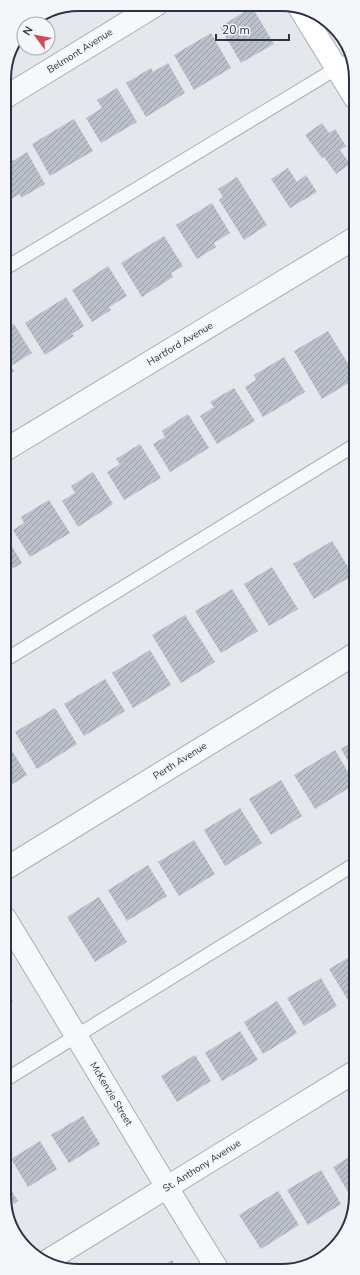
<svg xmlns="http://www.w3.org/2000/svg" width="360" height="1275" font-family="'Nunito Sans',sans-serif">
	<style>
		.building { fill: url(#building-hatch) }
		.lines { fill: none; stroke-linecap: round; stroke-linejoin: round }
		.lane-casing { stroke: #a9aeb7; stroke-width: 15 }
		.street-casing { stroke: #a9aeb7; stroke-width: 24 }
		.secondary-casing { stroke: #a9aeb7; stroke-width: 24 }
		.lane { stroke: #f7f8fa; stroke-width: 13 }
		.street { stroke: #f7f8fa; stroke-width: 22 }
		.secondary { stroke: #fff; stroke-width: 22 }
		.labels { text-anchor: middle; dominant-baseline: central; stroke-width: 4; stroke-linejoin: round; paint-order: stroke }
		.street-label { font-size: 10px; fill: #2b3445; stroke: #f4f6f9 }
		.rim { fill: none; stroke: #2b3445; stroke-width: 2 }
	</style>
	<defs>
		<pattern id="building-hatch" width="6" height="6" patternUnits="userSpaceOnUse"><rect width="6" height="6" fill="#bbc0ca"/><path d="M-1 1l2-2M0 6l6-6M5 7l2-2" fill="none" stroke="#989da6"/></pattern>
	</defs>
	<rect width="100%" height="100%" fill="#e4e7ec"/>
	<g class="building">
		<path d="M252,7l22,37 -33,19 -21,-36z"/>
		<path d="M211,33l20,35 -37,22 -20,-35z"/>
		<path d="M168,63l17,30 -39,24 -20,-34 25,-15 2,4z"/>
		<path d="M117,88l20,34 -36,21 -15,-25 16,-10 -5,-8z"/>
		<path d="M74,119l19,32 -43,25 -18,-32z"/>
		<path d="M322,123l7,10 6,-4 11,17 -6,4 10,14 -14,10 -12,-17 -2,1 -17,-23z"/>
		<path d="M27,152l18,32 -24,14 -1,-4 -16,9v-45l5,-3 4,6z"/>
		<path d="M288,168l9,14 9,-7 11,17 -27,16 -19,-29z"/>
		<path d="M237,177l30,48 -23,15 -25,-40 4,-3 -5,-8z"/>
		<path d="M212,203l18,30 -16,10 2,4 -19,12 -21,-34z"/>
		<path d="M164,236l19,30 -12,7 2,4 -31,20 -21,-34z"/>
		<path d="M108,266l19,30 -18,11 2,3 -19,12 -20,-32z"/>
		<path d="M66,297l18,29 -12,8 2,2 -29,19 -20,-32z"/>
		<path d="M14,324l18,29 -21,13 3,5 -10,6v-47z"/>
		<path d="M328,331l27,44v4l-33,20 -28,-48z"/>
		<path d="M284,357l21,35 -42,25 -18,-30 11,-7 -2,-5z"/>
		<path d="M234,388l21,33 -38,23 -17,-28 14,-9 -4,-5z"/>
		<path d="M188,414l21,34 -39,24 -17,-28 12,-7 -3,-6z"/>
		<path d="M140,444l21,34 -37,22 -17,-28 13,-8 -4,-5z"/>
		<path d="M93,472l20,32 -35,23 -16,-26 13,-8 -4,-7z"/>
		<path d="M49,500l21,33 -40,24 -17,-27 11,-7 -3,-6z"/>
		<path d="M5,535l17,28 -17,10z"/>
		<path d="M332,541l21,34 -39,24 -21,-35z"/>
		<path d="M272,567l26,42 -29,17 -25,-42z"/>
		<path d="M232,589l26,42 -37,22 -26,-42z"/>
		<path d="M185,615l30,47 -34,21 -29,-48z"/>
		<path d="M150,650l21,35 -38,23 -21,-35z"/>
		<path d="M105,679l20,32 -41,25 -20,-32z"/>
		<path d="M55,708l22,36 -40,25 -22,-37z"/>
		<path d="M5,739l22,36 -22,14z"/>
		<path d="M355,740v33l-14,-24z"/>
		<path d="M335,750l20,34 -40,25 -21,-34z"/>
		<path d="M281,780l21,36 -31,19 -22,-36z"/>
		<path d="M240,808l22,35 -37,23 -21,-36z"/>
		<path d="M194,840l21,34 -36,22 -21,-34z"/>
		<path d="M148,865l19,31 -40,25 -19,-31z"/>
		<path d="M99,897l28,45 -32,20 -28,-45z"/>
		<path d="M356,953v45l-7,4 -20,-33z"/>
		<path d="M321,978l16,28 -33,20 -17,-28z"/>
		<path d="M5,988l8,13 -8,5z"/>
		<path d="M277,1001l20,32 -34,21 -19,-32z"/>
		<path d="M240,1031l18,29 -36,21 -17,-28z"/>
		<path d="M195,1055l16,26 -34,21 -16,-26z"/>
		<path d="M83,1116l17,28 -31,19 -18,-28z"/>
		<path d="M40,1141l17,28 -29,18 -17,-28z"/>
		<path d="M356,1153v34l-8,5 -15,-25z"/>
		<path d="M321,1170l20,34 -33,21 -21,-35z"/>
		<path d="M5,1180l13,21 -13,8z"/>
		<path d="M278,1191l21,34 -38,24 -22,-34z"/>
		<path d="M172,1260l6,10h-22z"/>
	</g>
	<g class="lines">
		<g class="lane-casing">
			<g id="lane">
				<path d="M4,269l348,-210"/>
				<path d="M5,660l350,-215"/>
				<path d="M5,1080l350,-216"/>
			</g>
		</g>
		<g class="street-casing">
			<g id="street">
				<path d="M4,98l152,-93"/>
				<path d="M5,450l350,-212"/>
				<path d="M5,869l350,-215"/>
				<path d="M5,918c72,117 140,236 213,352"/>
				<path d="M47,1261l309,-190"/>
			</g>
		</g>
		<g class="secondary-casing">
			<path id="secondary" d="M299,7l56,91"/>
		</g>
		<use href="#lane" class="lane"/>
		<use href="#street" class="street"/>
		<use href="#secondary" class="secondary"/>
	</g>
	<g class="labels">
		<g class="street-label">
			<text transform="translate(80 51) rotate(-32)">Belmont Avenue</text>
			<text transform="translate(180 344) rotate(-31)">Hartford Avenue</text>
			<text transform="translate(180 761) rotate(-32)">Perth Avenue</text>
			<text transform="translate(111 1094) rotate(59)">McKenzie Street</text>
			<text transform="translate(202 1166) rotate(-32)">St. Anthony Avenue</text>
		</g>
	</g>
	<path d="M0 0H360V1275H0ZM79 11H281A68 68 0 0 1 349 79V1196A68 68 0 0 1 281 1264H79A68 68 0 0 1 11 1196V79A68 68 0 0 1 79 11Z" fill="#f4f6f9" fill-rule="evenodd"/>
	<path class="rim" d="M79 11H281A68 68 0 0 1 349 79V1196A68 68 0 0 1 281 1264H79A68 68 0 0 1 11 1196V79A68 68 0 0 1 79 11Z"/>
	<g transform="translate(36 36) rotate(302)"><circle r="19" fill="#f4f6f9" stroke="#a4a8b1"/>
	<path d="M0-3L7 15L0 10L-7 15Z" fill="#d1495b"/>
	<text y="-6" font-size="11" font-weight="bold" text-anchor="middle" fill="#2b3445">N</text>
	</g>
	<path d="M216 34v6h73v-6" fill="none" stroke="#2b3445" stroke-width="2"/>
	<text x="222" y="34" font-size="12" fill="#2b3445" stroke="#f4f6f9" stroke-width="3" paint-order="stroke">20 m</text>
</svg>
